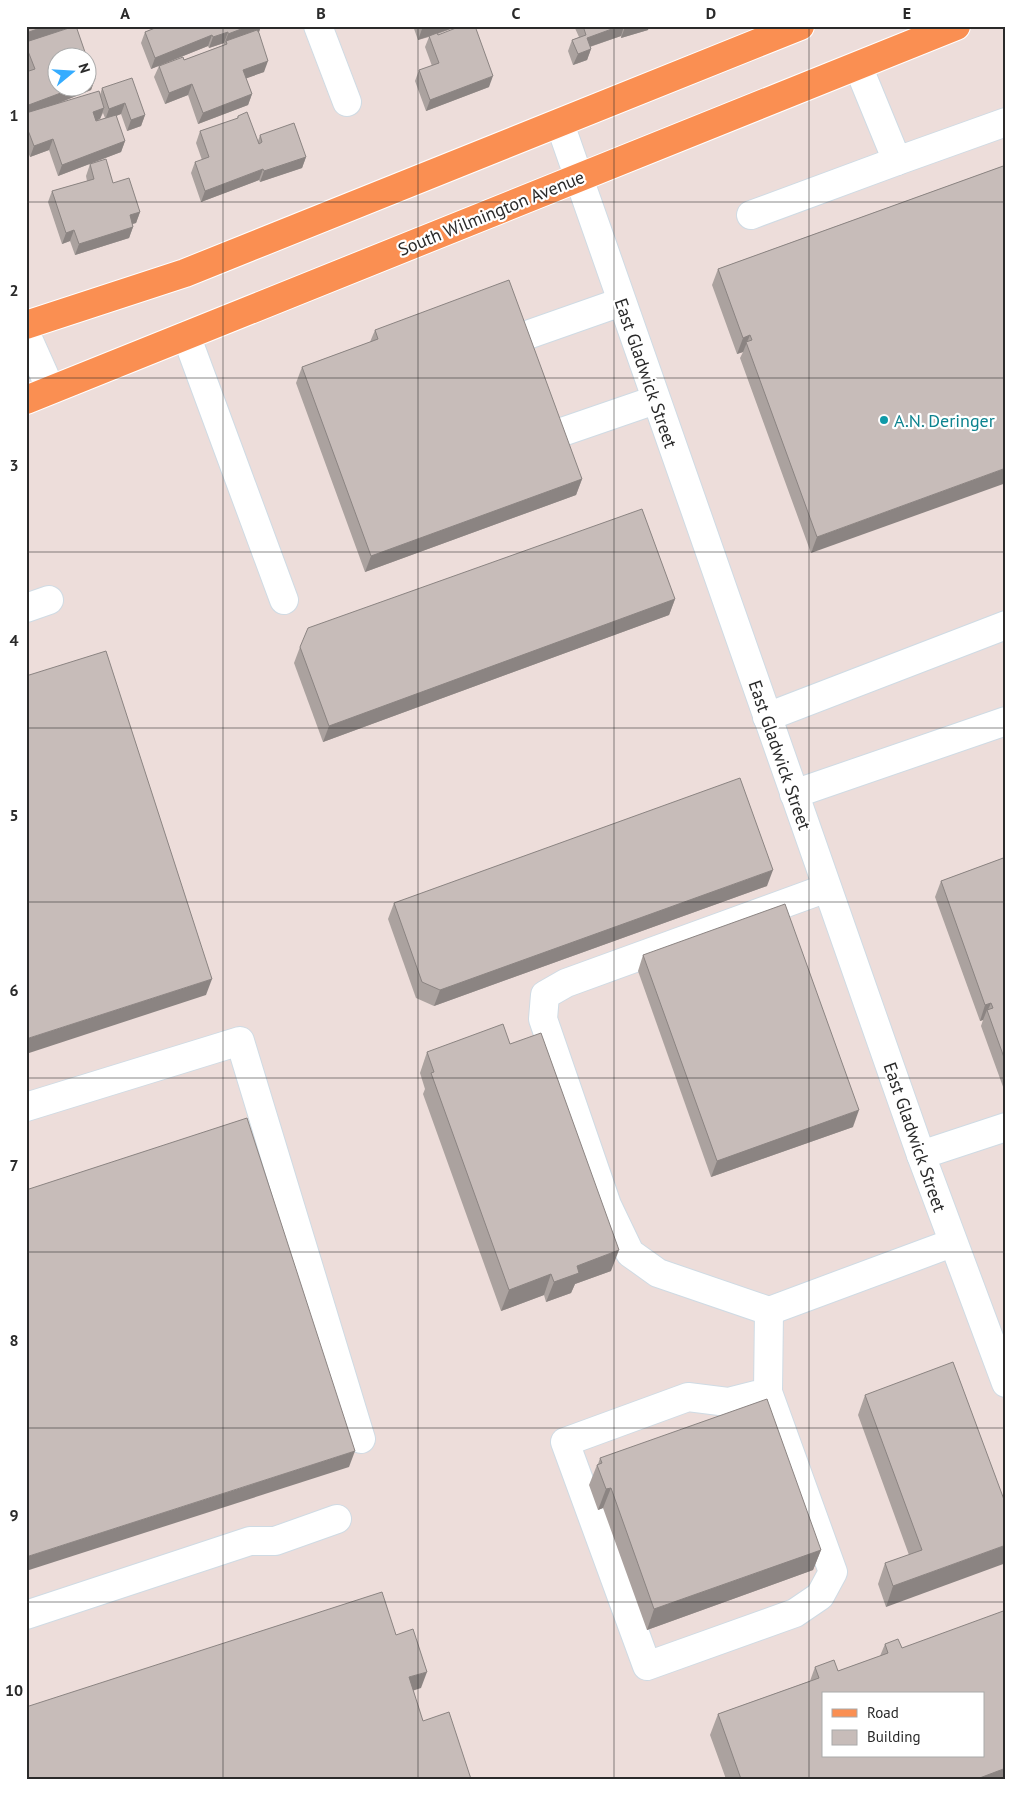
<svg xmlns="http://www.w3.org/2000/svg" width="1032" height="1805" font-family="'PT Sans',sans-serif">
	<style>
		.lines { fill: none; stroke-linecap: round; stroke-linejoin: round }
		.minor-casing { stroke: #cfdbe4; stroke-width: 30 }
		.major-casing { stroke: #fff; stroke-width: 30 }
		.minor { stroke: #fff; stroke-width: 28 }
		.major { stroke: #fa8f52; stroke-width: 28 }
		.wall { fill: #aba29f; fill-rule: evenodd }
		.shaded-wall { fill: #8b8482 }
		.building { fill: #c7bcb9; stroke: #8b8482; fill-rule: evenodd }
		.grid { fill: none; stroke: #2a2a2a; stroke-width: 1; stroke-opacity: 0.55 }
		.culture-dot { fill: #0f9aa8; stroke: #fff; stroke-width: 2 }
		.labels { text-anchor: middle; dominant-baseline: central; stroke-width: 4.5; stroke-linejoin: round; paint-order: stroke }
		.street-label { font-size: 18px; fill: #2a2a2a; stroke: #fff }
		.culture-label { font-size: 18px; fill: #0d838f; stroke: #fff; text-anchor: start }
		.neatline { fill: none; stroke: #2a2a2a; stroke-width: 2 }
		.grid-label { font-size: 16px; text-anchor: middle; font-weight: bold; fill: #2a2a2a }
	</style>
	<rect width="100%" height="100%" fill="#edddda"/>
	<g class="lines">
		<g class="minor-casing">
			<g id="minor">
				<path d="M318,26l29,76"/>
				<path d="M858,66l39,95 109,-39"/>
				<path d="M560,124l361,1031 85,228"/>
				<path d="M751,215l146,-54"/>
				<path d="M26,334l25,56"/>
				<path d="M530,334l91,-32"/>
				<path d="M186,335l98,265"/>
				<path d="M562,432l93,-32"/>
				<path d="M26,608l23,-8"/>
				<path d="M767,717l239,-92"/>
				<path d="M794,794l212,-73"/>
				<path d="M827,888l-261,95 -21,12 -2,24 64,186 23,48 28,20 111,38 183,-68"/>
				<path d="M26,1107l214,-66 121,398"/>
				<path d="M921,1155l85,-28"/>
				<path d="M768,1392l-40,10 -40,-5 -123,45 82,224 148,-53 25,-17 13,-24 -65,-180 1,-81"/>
				<path d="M26,1615l224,-74h25l62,-22"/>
			</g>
		</g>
		<g class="major-casing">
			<g id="major">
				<path d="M26,325l159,-52 615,-247"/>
				<path d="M26,400l930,-374"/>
			</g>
		</g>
		<use href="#minor" class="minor"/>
		<use href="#major" class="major"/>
	</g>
	<g class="wall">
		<path d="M26,26h43l-1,2 -11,4 38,47 -4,11 -34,14 43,-9 2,-7 43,27 -4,11 -14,5 -6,-17 -5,2 9,25 -4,11 -63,24 -9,-26 -19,7 -4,-9v-76h2l-2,-4zM103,113l2,5 -9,3 4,-2z"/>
		<path d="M160,26h101l-2,6 5,40 -18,6 6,16 -4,11 -50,19 -10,-29 -23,9 -11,-27 5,-11 25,-6 40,-15v-2l-15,5 -1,-2 -57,23 -10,-26 4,-11z"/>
		<path d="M413,26h46l-21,8 51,53 -63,24 -11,-30 4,-11 13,-4 -7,-19 4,-10 -11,3z"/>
		<path d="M574,26h75l-1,4 -27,8v-2l-31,11 1,2 -4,11 -14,5 -5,-14 4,-11 7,-3z"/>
		<path d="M238,116l20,25 2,-6 46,22 -4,11 -42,14 -1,-2 -58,22 -10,-29 4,-11 7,-2 -6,-17 4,-12 37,-12z"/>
		<path d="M90,164l23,19 27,29 -4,11 -4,1 1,3 -4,11 -54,17 -5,-14 -8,3 -14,-42 4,-11 35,-10 -1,-5z"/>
		<path d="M1006,165l-195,388 -71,-195 3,-6 -6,2 -25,-69 6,-16z"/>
		<path d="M375,330l207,149 -6,16 -211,77 -69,-189 6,-16 68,-25z"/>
		<path d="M675,599l-6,16 -346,127 -29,-79 6,-16z"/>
		<path d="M1006,857v238l-25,-69 2,-6 -3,1 -45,-124 6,-16z"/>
		<path d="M767,886l-333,120 -18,-8 -28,-79 6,-16z"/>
		<path d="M643,955l210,172 -142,50 -73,-206z"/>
		<path d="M510,1044l101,227 -36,13 -4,9 -25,9 -2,-7 -43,16 -78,-217 2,-5 -5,-16 7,-21z"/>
		<path d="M865,1395l141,110 -120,102 -8,-23 7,-21 24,-8 -51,-140z"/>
		<path d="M600,1458l221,92 -8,20 -166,60 -44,-122 -5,2 -9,-25 8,-20 1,-1z"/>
		<path d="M885,1644l17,4 104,131h-280l-16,-44 8,-21 92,-33 5,-14 23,4 42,-15z"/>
	</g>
	<g class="shaded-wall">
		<path d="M46,26h23l-1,2 -42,15v-10z"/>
		<path d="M249,26h12l-2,6 -33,9 -2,4 4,-11z"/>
		<path d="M431,26h28l-41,14 4,-11z"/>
		<path d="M620,26h4l-3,10 -38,13 4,-11z"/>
		<path d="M649,26l-1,4 -27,8 4,-11z"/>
		<path d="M228,32l-4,11 -15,5 4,-11z"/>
		<path d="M212,35l-4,11 -57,23 4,-11z"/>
		<path d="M591,49l-4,11 -14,5 5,-11z"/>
		<path d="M268,61l-4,11 -25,9 4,-11z"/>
		<path d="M493,76l-4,11 -63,24 4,-11z"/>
		<path d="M95,79l-4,11 -65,26v-10l48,-18h14v-6z"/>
		<path d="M192,84l-4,11 -23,9 4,-11z"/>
		<path d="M252,94l-4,11 -50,19 5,-11z"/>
		<path d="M125,103l-4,11 -16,6 4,-11z"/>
		<path d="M104,108l-4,11 -11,4 4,-11z"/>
		<path d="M145,115l-4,11 -14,5 4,-11z"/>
		<path d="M53,139l-4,11 -19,7 4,-11z"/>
		<path d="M125,141l-4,11 -63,24 4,-11z"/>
		<path d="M306,157l-4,11 -42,14 4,-11z"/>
		<path d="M263,169l-4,11 -58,22 4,-11z"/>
		<path d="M140,212l-4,11 -11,3 5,-11z"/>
		<path d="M133,227l-4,11 -54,17 4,-11z"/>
		<path d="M74,230l-4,11 -8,3 4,-11z"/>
		<path d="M750,335l-7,17 -6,2 6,-16z"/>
		<path d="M1006,468v15l-195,70 6,-16z"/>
		<path d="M582,479l-6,16 -211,77 6,-16z"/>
		<path d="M675,599l-6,16 -346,127 6,-16z"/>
		<path d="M773,870l-6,16 -333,120 6,-16z"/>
		<path d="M212,979l-6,16 -180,59v-15z"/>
		<path d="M991,1003l-4,9v-2l-4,10 -3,1 5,-16z"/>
		<path d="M859,1110l-6,17 -142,50 6,-16z"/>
		<path d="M619,1250l-8,21 -36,13 -4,9 -25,9 8,-20 23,-16z"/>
		<path d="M551,1274l-7,21 -43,16 8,-21z"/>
		<path d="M355,1451l-6,16 -323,104v-14z"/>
		<path d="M611,1488l-8,20 -5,2 8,-21z"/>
		<path d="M1006,1545v18l-120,44 7,-21z"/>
		<path d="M821,1550l-8,20 -166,60 7,-21z"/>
		<path d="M427,1672l-6,16 -18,6 6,-17z"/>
		<path d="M1006,1768v11h-29z"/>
	</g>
	<g class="building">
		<path d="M26,26h20l-20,7z"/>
		<path d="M75,26h1l11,32h-29v30h16l-48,18v-34l9,-3 -9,-23v-4z"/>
		<path d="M160,26h89l-21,8v-2l-15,5 -1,-2 -57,23 -10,-26z"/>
		<path d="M421,26h10l-9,3z"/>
		<path d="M461,26h14l18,50 -63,24 -11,-30 20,-7 -10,-27 8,-3 1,2z"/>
		<path d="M583,26h37l-33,12 4,11 -13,5 -6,-14 14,-5z"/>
		<path d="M257,30l2,3 9,28 -25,9 9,24 -49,19 -11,-29 -23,9 -10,-27 24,-9 1,3 43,-16 -1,-3z"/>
		<path d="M88,58l7,21 -7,3z"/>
		<path d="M132,78l13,37 -14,5 -6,-17 -16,6 -7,-21z"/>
		<path d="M99,91l5,17 -11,4 3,9 20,-6 9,26 -63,24 -9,-26 -19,7 -8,-21v-12z"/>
		<path d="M247,112l12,32 3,-2 -2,-7 34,-12 12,34 -42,14 -1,-2 -58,22 -10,-29 14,-5 -9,-26 38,-13v-2z"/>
		<path d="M106,159l7,24 16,-5 11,34 -10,3 3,12 -54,17 -5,-14 -8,3 -14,-42 42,-12 -4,-15z"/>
		<path d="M1006,165v303l-189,69 -71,-195 6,-2 -2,-5 -7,3 -25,-69z"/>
		<path d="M509,280l73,199 -211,77 -69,-189 76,-28 -3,-9z"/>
		<path d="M642,509l33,90 -346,127 -29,-79 8,-19z"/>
		<path d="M106,651l106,328 -186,60v-363z"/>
		<path d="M740,778l33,92 -333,120 -18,-8 -28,-79z"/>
		<path d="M1006,857v206l-19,-53 6,-2 -2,-5 -6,2 -44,-124z"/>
		<path d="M785,904l74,206 -142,51 -74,-206z"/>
		<path d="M503,1024l7,20 31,-11 78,217 -42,16 2,7 -25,9 -3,-8 -42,16 -78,-217 3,-1 -7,-20z"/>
		<path d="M247,1118l108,333 -329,106v-367z"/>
		<path d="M953,1362l53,143v40l-113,41 -8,-23 37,-13 -57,-155z"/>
		<path d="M767,1399l54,151 -167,59 -43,-121 -5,1 -9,-24 5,-2 -2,-5z"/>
		<path d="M382,1592l14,43 17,-6 14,43 -18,5 14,44 26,-9 22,67h-445v-72z"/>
		<path d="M1006,1610v158l-29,11h-236l-23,-65 101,-36 -4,-11 19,-7 4,11 50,-18 -3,-9 13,-5 4,9zM823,1694h160v62h-160z"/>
	</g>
	<path class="grid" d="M223,26v1753M418,26v1753M614,26v1753M809,26v1753M26,202h980M26,378h980M26,552h980M26,728h980M26,902h980M26,1078h980M26,1252h980M26,1428h980M26,1602h980"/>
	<circle class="culture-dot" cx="884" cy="420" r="5"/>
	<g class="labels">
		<g class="street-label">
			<text transform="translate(491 213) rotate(-22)">South Wilmington Avenue</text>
			<text transform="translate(646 373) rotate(71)">East Gladwick Street</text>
			<text transform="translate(780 755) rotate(71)">East Gladwick Street</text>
			<text transform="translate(915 1137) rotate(71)">East Gladwick Street</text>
		</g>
		<g class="culture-label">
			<text x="894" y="420">A.N. Deringer</text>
		</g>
	</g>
	<rect width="1032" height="1805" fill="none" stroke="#ffffff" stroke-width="55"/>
	<rect x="822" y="1692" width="162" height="65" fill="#ffffff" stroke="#aaaaaa"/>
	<rect x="832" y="1709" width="25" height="8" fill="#fa8f52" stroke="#aaaaaa"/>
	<text x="867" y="1718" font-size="15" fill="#2a2a2a">Road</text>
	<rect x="832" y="1730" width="25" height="15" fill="#c7bcb9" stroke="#aaaaaa"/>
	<text x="867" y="1742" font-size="15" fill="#2a2a2a">Building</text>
	<g transform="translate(72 72) rotate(72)"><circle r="24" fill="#ffffff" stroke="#aaaaaa"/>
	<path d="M0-4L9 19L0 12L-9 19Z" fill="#35acff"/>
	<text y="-8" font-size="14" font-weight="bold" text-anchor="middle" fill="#2a2a2a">N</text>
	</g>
	<rect x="28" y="28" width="976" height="1750" class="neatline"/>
	<g class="grid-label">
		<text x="125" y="19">A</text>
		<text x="321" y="19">B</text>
		<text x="516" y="19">C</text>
		<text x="711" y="19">D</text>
		<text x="907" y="19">E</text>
		<text x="14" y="121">1</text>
		<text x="14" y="296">2</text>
		<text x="14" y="471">3</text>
		<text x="14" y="646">4</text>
		<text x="14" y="821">5</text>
		<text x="14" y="996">6</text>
		<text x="14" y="1171">7</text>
		<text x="14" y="1346">8</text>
		<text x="14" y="1521">9</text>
		<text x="14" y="1696">10</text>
	</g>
</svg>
